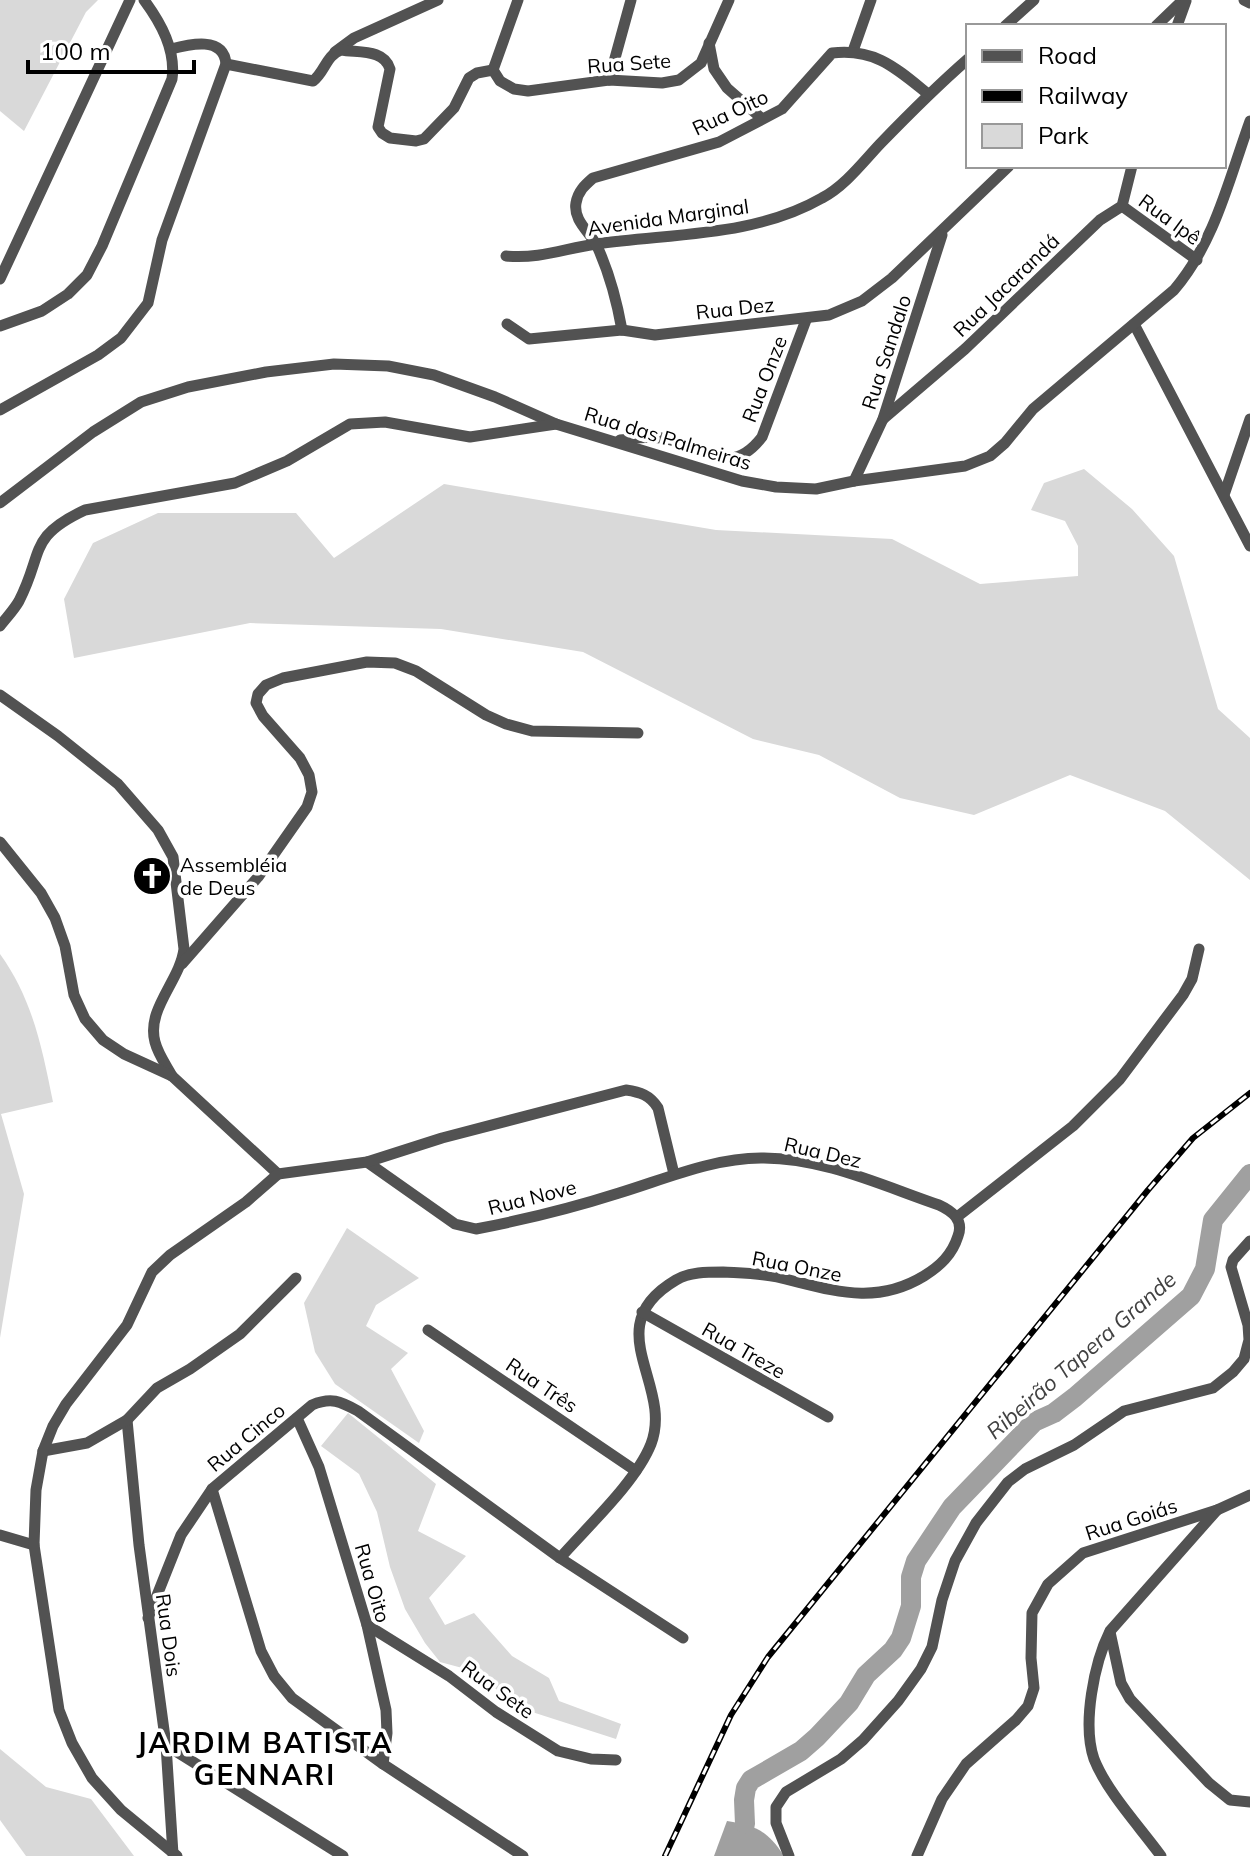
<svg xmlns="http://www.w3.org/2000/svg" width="1250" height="1856" font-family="Mulish,sans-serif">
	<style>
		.green { fill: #d9d9d9 }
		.water { fill: #a0a0a0 }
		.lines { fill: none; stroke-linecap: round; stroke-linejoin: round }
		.river { stroke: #a0a0a0; stroke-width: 20 }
		.street { stroke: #525252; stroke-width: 11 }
		.rail-casing { stroke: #000; stroke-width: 6 }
		.rail { stroke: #fff; stroke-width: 3; stroke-dasharray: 9; stroke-linecap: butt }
		.labels { text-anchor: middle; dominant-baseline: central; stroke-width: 7; stroke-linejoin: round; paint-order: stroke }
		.street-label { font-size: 20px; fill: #000; stroke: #fff }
		.poi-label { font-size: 20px; fill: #000; stroke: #fff; text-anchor: start }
		.water-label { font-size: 22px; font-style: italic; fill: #414141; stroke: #fff }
		.district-label { font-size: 28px; font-weight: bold; letter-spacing: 2px; fill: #000; stroke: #fff }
	</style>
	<rect width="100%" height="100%" fill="#fff"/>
	<g class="green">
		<path d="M0,0h98l-12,12 -62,119 -24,-20z"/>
		<path d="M1084,469l48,40 42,47 44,153 32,29v142l-85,-69 -95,-36 -96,40 -74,-17 -81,-43 -66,-16 -170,-87 -142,-23 -191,-6 -176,35 -10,-59 29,-56 65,-30h138l38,45 110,-74 272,46 176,9 88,45 98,-8v-30l-13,-25 -34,-11 13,-27z"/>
		<path d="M0,954c33,46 42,94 53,148l-52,12 23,80 -24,144z"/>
		<path d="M347,1228l72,50 -43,27 -10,21 42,27 -17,16 33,62 -5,12 -84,-59 -20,-32 -11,-49z"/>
		<path d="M348,1413l88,71 -18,47 48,25 -37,42 16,27 29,-12 38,43 37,22 10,23 62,23 -5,15 -87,-28 -63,-42 -26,-7 -15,-19 -20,-34 -15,-42 -13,-55 -18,-38 -38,-28z"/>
		<path d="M0,1749l46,38 45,12 43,57h-108l-26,-36z"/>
	</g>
	<path class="water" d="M727,1821c29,5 40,9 57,35h-70z"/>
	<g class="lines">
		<path class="river" d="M745,1824l-1,-24 2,-12 5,-8 50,-29 16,-14 32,-34 17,-28 27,-25 8,-12 10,-32v-29l5,-16 36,-54 82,-85 20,-9 21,-16 116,-101 14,-27 8,-49 37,-46"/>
		<g class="street">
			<path d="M1244,0l6,3"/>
			<path d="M1005,26l29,-26"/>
			<path d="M1156,26l27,-26"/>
			<path d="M1177,26l9,-25"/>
			<path d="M709,43l5,26 13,19 34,30"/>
			<path d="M853,51l18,-51"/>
			<path d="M335,52l19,-14 84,-38"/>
			<path d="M226,64l87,17c12,-9 13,-26 28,-31 18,3 43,-1 49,19l-12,58 4,6 8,5 26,3 8,-2 30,-31 15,-30 8,-5 16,-3"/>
			<path d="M493,70l7,11 14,8 14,2 81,-11 53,3 17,-3 22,-17 28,-63"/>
			<path d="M493,70l25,-70"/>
			<path d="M609,80l22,-80"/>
			<path d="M1122,206l75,54"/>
			<path d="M506,256c34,3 57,-7 90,-12 76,-11 158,-7 226,-46 23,-12 41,-36 58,-54 29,-30 57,-58 88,-85"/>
			<path d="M0,279l130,-279"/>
			<path d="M507,324l22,15 93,-9 33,5 174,-20 33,-14 30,-23 117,-112"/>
			<path d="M1134,324l116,222"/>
			<path d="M0,326l42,-15 26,-17 19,-19 15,-29 70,-167c4,-29 -11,-56 -28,-79"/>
			<path d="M622,330c-5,-28 -13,-58 -25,-84 -7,-14 -24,-25 -21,-43 2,-12 9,-18 17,-25l126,-36 63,-33 50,-56c43,-5 64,15 96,41"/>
			<path d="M0,410l98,-55 23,-17 27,-35 14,-63 64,-176c-2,-28 -36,-20 -55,-15"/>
			<path d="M883,419l82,-70 135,-129 22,-14 10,-40"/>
			<path d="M620,440c18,-2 34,-5 51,0 38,11 61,36 91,-3l44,-117"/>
			<path d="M854,481l29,-62 59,-184"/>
			<path d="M1224,495l26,-76"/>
			<path d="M0,503l93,-71 48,-30 47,-15 78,-15 68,-8 54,2 46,9 61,22 61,27 186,57 34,6 40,2 38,-8 111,-15 25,-10 15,-13 28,-34 141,-119c41,-48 55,-111 76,-169"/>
			<path d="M0,626c6,-8 14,-16 19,-25 25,-48 8,-64 66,-91l150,-27 52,-22 63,-37 35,-2 85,15 86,-13"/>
			<path d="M0,695l58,41 60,48 40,46 15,27 11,92c-4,32 -38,60 -29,93 3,12 11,23 17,34"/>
			<path d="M0,842l41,51 14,25 10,28 9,49 11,24 18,21 21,14 48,22 106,98"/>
			<path d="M182,964l76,-87 49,-70 5,-15 -3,-17 -9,-17 -37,-42 -7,-13 2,-9 8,-9 17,-7 84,-16 28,1 21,8 70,44 20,9 26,7 106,2"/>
			<path d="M367,1162l88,62 21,5c47,-9 96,-21 143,-36 46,-14 94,-35 142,-35 61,-1 122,28 178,47 13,6 25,15 19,31 -6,19 -18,30 -34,40 -51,31 -94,13 -147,1 -18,-4 -36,-4 -54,-5 -16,0 -34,0 -47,8 -80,47 -2,104 -25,164 -15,38 -64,83 -91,114"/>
			<path d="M278,1174l89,-12 75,-24 184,-48c14,2 24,5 32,18l16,66"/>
			<path d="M957,1217l116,-91 47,-47 63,-84 9,-16 7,-30"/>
			<path d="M642,1312l186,105"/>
			<path d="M428,1330l208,141"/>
			<path d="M297,1418l22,49 48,158 19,85 1,23 -4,31"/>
			<path d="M127,1420l12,125 27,200 7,109"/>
			<path d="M43,1451l44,-8 40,-23 30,-32 33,-19 50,-35 56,-56"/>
			<path d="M212,1489l49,162 13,25 18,22 91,66 140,92"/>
			<path d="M0,1535l34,10"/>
			<path d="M148,1618l33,-83 31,-46 100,-84c19,-8 28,-4 46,6l202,147 123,80"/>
			<path d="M367,1625l82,51 47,36 62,39 33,8 25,1"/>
			<path d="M1110,1632l11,51 9,16 79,84 21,17 20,2"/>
			<path d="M166,1745l177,111"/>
			<path d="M177,1856l-56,-46 -29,-32 -20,-35 -13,-33 -25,-165 2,-55 7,-39 10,-25 13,-22 61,-79 25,-53 18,-17 76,-53 32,-28"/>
			<path d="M789,1856l-13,-33v-16l10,-15 55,-33 22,-19 35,-39 23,-32 11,-22 10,-47 13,-39 21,-38 32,-41 17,-13 49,-24 50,-34 89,-23 20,-16 11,-13 5,-19 -1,-15 -17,-58 2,-7 17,-19"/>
			<path d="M917,1856l25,-57 24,-35 50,-44 12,-14 6,-18 -3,-30 1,-45 16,-29 35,-31 134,-43 33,-15"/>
			<path d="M1161,1856c-21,-29 -54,-64 -67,-97 -12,-35 0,-96 16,-128l107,-121"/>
		</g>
		<g class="rail-casing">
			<path id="rail" d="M665,1856l66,-141 37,-58 380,-467 45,-52 57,-45"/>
		</g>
		<use href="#rail" class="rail"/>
	</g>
	<defs>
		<g id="church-disc" transform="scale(2)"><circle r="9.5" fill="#000" stroke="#fff"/><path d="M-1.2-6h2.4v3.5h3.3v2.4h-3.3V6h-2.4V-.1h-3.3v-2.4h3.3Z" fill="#fff"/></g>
	</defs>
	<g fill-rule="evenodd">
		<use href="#church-disc" x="152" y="876"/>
	</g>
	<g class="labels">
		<g class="street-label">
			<text transform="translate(629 63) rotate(-4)">Rua Sete</text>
			<text transform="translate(730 112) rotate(-25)">Rua Oito</text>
			<text transform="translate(668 217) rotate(-8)">Avenida Marginal</text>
			<text transform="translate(1170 219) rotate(36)">Rua Ipê</text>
			<text transform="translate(1006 285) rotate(-44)">Rua Jacarandá</text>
			<text transform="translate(735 308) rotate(-6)">Rua Dez</text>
			<text transform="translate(886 352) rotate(-72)">Rua Sandalo</text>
			<text transform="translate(764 379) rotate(-69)">Rua Onze</text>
			<text transform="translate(668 438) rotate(17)">Rua das Palmeiras</text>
			<text transform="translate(823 1152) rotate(13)">Rua Dez</text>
			<text transform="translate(532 1197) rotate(-14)">Rua Nove</text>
			<text transform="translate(797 1266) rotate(11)">Rua Onze</text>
			<text transform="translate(744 1350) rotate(30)">Rua Treze</text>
			<text transform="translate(542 1385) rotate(34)">Rua Três</text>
			<text transform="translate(246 1437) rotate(-40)">Rua Cinco</text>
			<text transform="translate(1131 1519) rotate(-18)">Rua Goiás</text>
			<text transform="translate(373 1583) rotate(74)">Rua Oito</text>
			<text transform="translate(169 1635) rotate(82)">Rua Dois</text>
			<text transform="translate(498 1689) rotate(36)">Rua Sete</text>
		</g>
		<g class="poi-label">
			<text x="180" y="864">Assembléia<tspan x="180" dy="23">de Deus</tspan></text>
		</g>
		<g class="water-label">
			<text transform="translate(1081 1355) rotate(-41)">Ribeirão Tapera Grande</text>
		</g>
		<g class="district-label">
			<text x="265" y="1742">JARDIM BATISTA<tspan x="265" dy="32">GENNARI</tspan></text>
		</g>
	</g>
	<rect x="966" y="24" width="260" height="144" fill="#ffffff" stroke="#999999" stroke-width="2"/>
	<rect x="982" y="50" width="40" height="12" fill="#525252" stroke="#999999" stroke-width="2"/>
	<text x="1038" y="64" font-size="24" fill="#000000">Road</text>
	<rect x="982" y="90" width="40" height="12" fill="#000000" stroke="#999999" stroke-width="2"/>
	<text x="1038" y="104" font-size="24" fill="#000000">Railway</text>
	<rect x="982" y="124" width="40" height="24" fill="#d9d9d9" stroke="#999999" stroke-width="2"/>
	<text x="1038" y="144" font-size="24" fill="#000000">Park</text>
	<path d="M28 60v12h166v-12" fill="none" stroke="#000000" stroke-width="4"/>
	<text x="40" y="60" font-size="24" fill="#000000" stroke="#ffffff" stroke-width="6" paint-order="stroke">100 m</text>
</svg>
